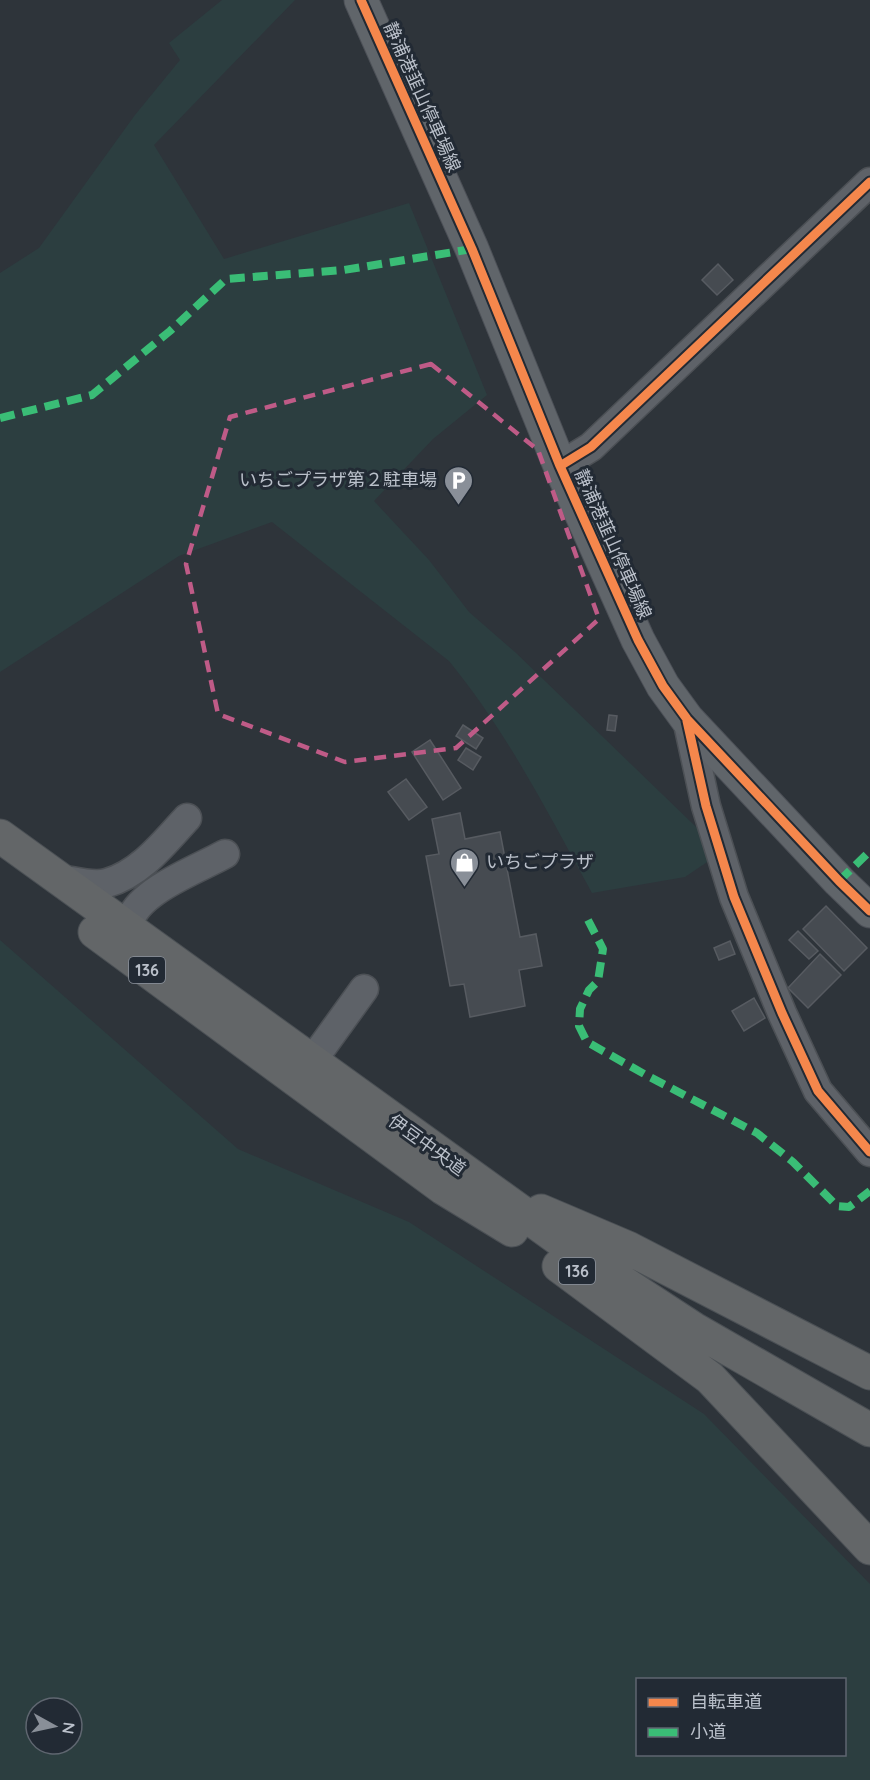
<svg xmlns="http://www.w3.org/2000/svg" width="870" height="1780" font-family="Quicksand,'Noto Sans JP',sans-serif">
	<rect width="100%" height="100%" fill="#2e343a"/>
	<path fill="#2c3e40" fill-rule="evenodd" d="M 222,0 L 295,0 L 154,145 L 224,259 L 409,203 L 487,395 L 433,439 L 374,501 L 429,560 L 469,612 L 515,652 L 722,852 L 685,877 L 592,893 C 548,813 507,732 449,661 L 272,522 L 179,556 L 0,672 L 0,273 L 39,248 L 135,115 L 180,60 L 169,43 Z
		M 0,940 L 238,1149 L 409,1222 L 704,1414 L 870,1584 L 870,1780 L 0,1780 ZM 638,1680 L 844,1680 L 844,1754 L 638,1754 ZM 36,1708 L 72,1708 L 72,1744 L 36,1744 Z"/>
	<path fill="#464b51" stroke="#575b61" stroke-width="1.5" d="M 718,264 L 733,280 L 717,295 L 702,280 Z
		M 609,715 L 617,716 L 615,731 L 607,730 Z
		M 463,725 L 483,738 L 476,749 L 456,736 Z
		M 430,740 L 461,788 L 443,800 L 412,752 Z
		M 466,748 L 481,757 L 473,770 L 458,760 Z
		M 406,779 L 427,807 L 409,820 L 388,792 Z
		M 460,813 L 465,839 L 500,832 L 520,937 L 536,934 L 542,966 L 519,970 L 525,1006 L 470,1017 L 464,984 L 450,986 L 426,856 L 439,854 L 432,819 Z
		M 826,906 L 867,948 L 844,971 L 803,929 Z
		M 798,931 L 818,951 L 809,959 L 789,940 Z
		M 730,941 L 735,954 L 719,960 L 714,948 Z
		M 820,954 L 841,975 L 808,1008 L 788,988 Z
		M 754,998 L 765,1018 L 744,1031 L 732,1011 Z"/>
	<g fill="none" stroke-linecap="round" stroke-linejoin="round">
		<defs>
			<path id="minor" d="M 560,466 L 591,447 L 870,182
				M 687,719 L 706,806 L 734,897 L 782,1013 L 818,1091 L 870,1152
				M 60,879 C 74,881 93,887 107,883 C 140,874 164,843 187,818
				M 135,947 L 129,942 C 129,934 128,926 131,918 C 143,889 198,869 225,854
				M 298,1076 L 312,1061 L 364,989"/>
			<path id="major" d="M 361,0 L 472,249 L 560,466 L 638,640 L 663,686 L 687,719 L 839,881 L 870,911"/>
			<path id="highway" d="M 0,836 L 581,1255 L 694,1329 L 870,1430
				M 95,932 L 443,1188 L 512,1230
				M 541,1211 L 628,1248 L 870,1373
				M 559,1266 L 710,1378 L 870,1548"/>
		</defs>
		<use href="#minor" stroke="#4c5055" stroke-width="31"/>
		<use href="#major" stroke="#4c5057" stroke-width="35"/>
		<use href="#highway" stroke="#4b5055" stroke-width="35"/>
		<use href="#minor" stroke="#5e6268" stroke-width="28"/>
		<use href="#major" stroke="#60656a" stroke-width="33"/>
		<use href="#highway" stroke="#636668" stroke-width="33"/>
		<path stroke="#3abd76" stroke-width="8" stroke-dasharray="15 8" stroke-linecap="butt" d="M 0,418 L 92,395 L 170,331 L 226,279 L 344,270 L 472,249
			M 839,881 L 870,851
			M 588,920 L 603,949 L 598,981 L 589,990 L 580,1009 L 579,1026 L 587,1042 L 646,1075 L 757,1133 L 793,1162 L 837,1206 L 849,1207 L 870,1191"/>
		<defs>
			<path id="cycleway" d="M 361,0 L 472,249 L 560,466 L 638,640 L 663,686 L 687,719 L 839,881 L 870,911
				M 560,466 L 591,447 L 870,182
				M 687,721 L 706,806 L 734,897 L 782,1013 L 818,1091 L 870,1152"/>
		</defs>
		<use href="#cycleway" stroke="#222a34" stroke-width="13"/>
		<use href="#cycleway" stroke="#f5874c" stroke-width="9"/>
	</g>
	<path fill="none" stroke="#bf5b87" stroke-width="4.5" stroke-dasharray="12 8" stroke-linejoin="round" d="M 431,364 L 538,450 L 599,619 L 456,748 L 345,762 L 218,714 L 186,564 L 230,417 Z"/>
	<defs>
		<symbol id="parking-pin" viewBox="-11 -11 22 30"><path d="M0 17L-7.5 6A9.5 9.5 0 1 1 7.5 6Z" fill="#898f98" stroke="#222a34"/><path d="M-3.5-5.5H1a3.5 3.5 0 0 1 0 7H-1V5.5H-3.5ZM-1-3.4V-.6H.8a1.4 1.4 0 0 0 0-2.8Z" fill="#fff"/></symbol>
		<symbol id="shop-pin" viewBox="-11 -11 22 30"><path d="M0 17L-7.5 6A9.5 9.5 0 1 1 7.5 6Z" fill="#898f98" stroke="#222a34"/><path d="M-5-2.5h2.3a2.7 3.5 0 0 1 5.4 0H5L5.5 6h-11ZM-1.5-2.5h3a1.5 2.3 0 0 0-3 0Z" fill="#fff"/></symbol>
	</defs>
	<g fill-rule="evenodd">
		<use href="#parking-pin" x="442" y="464" width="33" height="45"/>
		<use href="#shop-pin" x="448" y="846" width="33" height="45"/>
	</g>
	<g text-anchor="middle" stroke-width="6" stroke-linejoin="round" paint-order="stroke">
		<g fill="#222a34" stroke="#8c939d" stroke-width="1.5">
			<rect x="129" y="957" width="36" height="26" rx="4.5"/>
			<rect x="559" y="1258" width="36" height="26" rx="4.5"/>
		</g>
		<g font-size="16" font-weight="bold" fill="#bac0ca">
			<text x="147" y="976">136</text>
			<text x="577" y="1277">136</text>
		</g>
		<g font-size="18" fill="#bac0ca" stroke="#222a34">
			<text transform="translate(422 97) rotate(66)" y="6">静浦港韮山停車場線</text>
			<text transform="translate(613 544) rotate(66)" y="6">静浦港韮山停車場線</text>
			<text transform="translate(427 1145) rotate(36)" y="6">伊豆中央道</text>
		</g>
		<g font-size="18" fill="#bac0ca" stroke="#222a34" text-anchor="end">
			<text x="437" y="486">いちごプラザ第２駐車場</text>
			<text x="486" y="868" text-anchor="start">いちごプラザ</text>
		</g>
	</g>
	<rect x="636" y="1678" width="210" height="78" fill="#222a34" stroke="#5f6670" stroke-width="1.5"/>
	<rect x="648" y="1698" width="30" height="9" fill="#f5874c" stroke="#5f6670" stroke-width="1.5"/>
	<text x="690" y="1708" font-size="18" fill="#bac0ca">自転車道</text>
	<rect x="648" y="1728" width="30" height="9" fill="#3abd76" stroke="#5f6670" stroke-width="1.5"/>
	<text x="690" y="1738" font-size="18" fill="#bac0ca">小道</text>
	<g transform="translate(54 1726) rotate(98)"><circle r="28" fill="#222a34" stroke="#5f6670" stroke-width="1.5"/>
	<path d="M0-4.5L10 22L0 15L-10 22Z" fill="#898f98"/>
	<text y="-9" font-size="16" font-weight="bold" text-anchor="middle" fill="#bac0ca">N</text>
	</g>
</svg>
